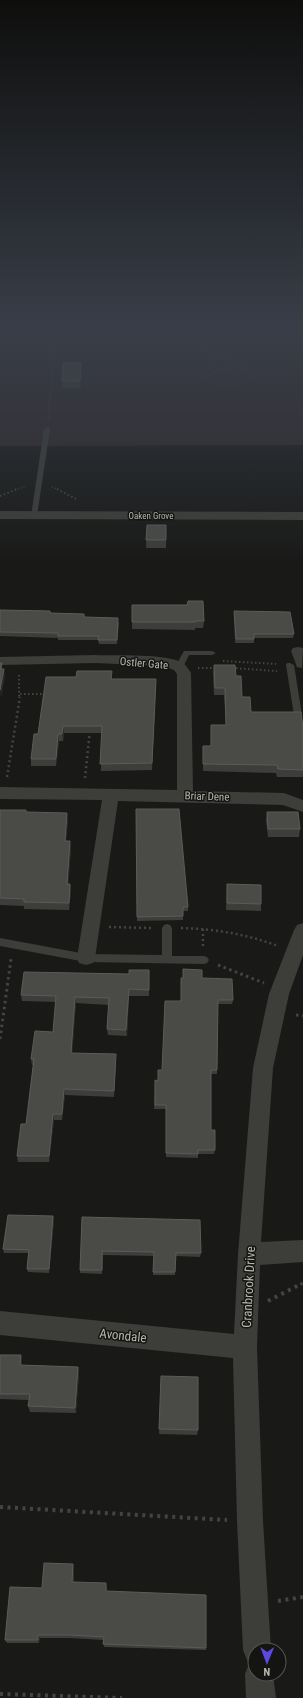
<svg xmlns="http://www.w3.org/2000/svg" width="303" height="1698" font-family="'Roboto Condensed',sans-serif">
	<rect width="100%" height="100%" fill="#191a18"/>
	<path fill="#30282c" d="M 0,324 L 246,324 L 248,326 L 303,329 L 303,445 L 0,446 Z"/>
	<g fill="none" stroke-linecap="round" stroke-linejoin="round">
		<path stroke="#44453f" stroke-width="1.5" stroke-dasharray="1 2" stroke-linecap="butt" d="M 56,334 L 70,337 L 141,337 L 240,327 L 303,330
			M 178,334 L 195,341 L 217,343 L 196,348 L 226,356 L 208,362 L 219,371
			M 86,337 C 112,324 141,328 168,333
			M 242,365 L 248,370 L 250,376 C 236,387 223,387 207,379 L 208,375 L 212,373 Z
			M 48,420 L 56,334 L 51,324
			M 52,487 L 59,490
			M 15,490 L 26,486"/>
		<path stroke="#44453f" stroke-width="2" stroke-dasharray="1.5 2.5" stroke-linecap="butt" d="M 57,489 L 78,500
			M 0,496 L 17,489
			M 223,661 L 276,664
			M 198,668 L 215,668
			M 232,668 L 277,671
			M 19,675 L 19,698
			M 20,694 L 45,694"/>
		<path stroke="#44453f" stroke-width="2.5" stroke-dasharray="2 3" stroke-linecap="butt" d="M 7,777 L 20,697
			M 85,778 L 90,730
			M 109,927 L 152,928
			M 181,928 C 215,929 246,934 278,946
			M 203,929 L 203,946"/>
		<path stroke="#44453f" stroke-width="3" stroke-dasharray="2.5 3.5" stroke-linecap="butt" d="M 218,965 L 264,983
			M 296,1015 L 303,1016
			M 0,1039 L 11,959
			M 295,1287 L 303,1283"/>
		<path stroke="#44453f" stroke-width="4" stroke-dasharray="3 4.5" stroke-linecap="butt" d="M 268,1301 L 297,1286
			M 0,1507 L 227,1520
			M 278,1601 L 303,1597
			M 0,1694 L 122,1698"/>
		<path fill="#3d3e39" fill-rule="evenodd" d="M 47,427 L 50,429 L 37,516 L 34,518 L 31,516 L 44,429 Z
			M 184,651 L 212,651 L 216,653 L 212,655 L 189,655 L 182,669 L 176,669 L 175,667 Z
			M 287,663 L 290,663 L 294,665 L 302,715 L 298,718 L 294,715 L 286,665 Z
			M 167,924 L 170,925 L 172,928 L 172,956 L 204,956 L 207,957 L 209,960 L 207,963 L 204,964 L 86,962 L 0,946 L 0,938 L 86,954 L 162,955 L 162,928 L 164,925 Z"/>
		<path fill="#3d3e39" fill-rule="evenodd" d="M 0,511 L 303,512 L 303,520 L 0,519 Z
			M 298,647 L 303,648 L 302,668 L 297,667 L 291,651 L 293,648 Z
			M 95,655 C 117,656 165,653 183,663 C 186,665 189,670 191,673 L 193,791 L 284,793 L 303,800 L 303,812 L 283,805 L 118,801 L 95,958 L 93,963 L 86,965 L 79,963 L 77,958 L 102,800 L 0,799 L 0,787 L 177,790 L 177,674 L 174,670 L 164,666 L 95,663 L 0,665 L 0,657 Z
			M 303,923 L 303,955 L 289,994 L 273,1068 L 261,1242 L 303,1240 L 303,1262 L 260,1265 L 257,1347 L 263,1521 L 271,1650 L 255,1650 L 255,1674 L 273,1674 L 276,1698 L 246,1698 L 245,1674 L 249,1664 L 252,1662 L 247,1660 L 243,1650 L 237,1521 L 233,1358 L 0,1335 L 0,1311 L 234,1334 L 238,1254 L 253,1068 L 269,994 L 294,930 L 297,925 Z"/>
	</g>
	<path fill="#3d3e3b" d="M 81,363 L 82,370 L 81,388 L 62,388 L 62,381 Z
		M 147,525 L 166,525 L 166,548 L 146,548 Z
		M 0,610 L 50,611 L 50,613 L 84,614 L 85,617 L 119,622 L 117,644 L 99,644 L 98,640 L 58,640 L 58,638 L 0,636 Z
		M 234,611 L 294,634 L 293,638 L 254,638 L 254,643 L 235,643 Z
		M 204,621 L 203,628 L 195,628 L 195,630 L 132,629 L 132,622 Z
		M 214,665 L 236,676 L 242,697 L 251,712 L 303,728 L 303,777 L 277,777 L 276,773 L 203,771 L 203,746 L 211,746 L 211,725 L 226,725 L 224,695 L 214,695 L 213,673 Z
		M 156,686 L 152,770 L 101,771 L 102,733 L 64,733 L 63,741 L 59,741 L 56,766 L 31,766 L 31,759 L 38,734 Z
		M 136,809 L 188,907 L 188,911 L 183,911 L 183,920 L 137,921 Z
		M 0,810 L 26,810 L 26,812 L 68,820 L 66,841 L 70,841 L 71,848 L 68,884 L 70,884 L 71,891 L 69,910 L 24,909 L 24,906 L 0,905 Z
		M 267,812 L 300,829 L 299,837 L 268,837 L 266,820 Z
		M 227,884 L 261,904 L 261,911 L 226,910 Z
		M 149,970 L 149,996 L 129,996 L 127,1036 L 108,1035 L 107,1029 L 109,1005 L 76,1003 L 72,1053 L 116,1061 L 114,1097 L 65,1095 L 62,1120 L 54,1120 L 49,1162 L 18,1162 L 17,1156 L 26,1124 L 33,1065 L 32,1065 L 31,1059 L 53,1032 L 56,1002 L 22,1001 L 21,995 Z
		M 202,978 L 233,1000 L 232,1004 L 218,1004 L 217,1074 L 211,1074 L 211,1130 L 215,1150 L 214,1154 L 198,1154 L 198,1158 L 166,1157 L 166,1109 L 154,1109 L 155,1080 L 158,1081 L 162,1070 L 180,1001 Z
		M 53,1216 L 54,1220 L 49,1273 L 28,1272 L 27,1269 L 28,1253 L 4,1253 L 3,1249 Z
		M 82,1217 L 201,1253 L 200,1257 L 176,1256 L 175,1275 L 153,1275 L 154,1256 L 103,1255 L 102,1274 L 80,1273 L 80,1270 Z
		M 0,1355 L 21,1355 L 22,1361 L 22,1365 L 78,1367 L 79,1373 L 76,1413 L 30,1412 L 28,1406 L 29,1400 L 0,1399 Z
		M 161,1376 L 198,1430 L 197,1435 L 159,1434 Z
		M 73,1564 L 74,1568 L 74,1582 L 107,1587 L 106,1591 L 206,1648 L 206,1650 L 104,1647 L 103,1640 L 70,1638 L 40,1638 L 39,1643 L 7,1643 L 5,1640 L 42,1588 Z"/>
	<path fill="#292a28" d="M 81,363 L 82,370 L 81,388 L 80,381 Z
		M 4,669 L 5,676 L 1,698 L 0,690 Z
		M 63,726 L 64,733 L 63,741 L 62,734 Z
		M 58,734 L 59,741 L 56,766 L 56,759 Z
		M 67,813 L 68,820 L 65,848 L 65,841 Z
		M 70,841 L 71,848 L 68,891 L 67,884 Z
		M 70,884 L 71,891 L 69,910 L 69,903 Z
		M 129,989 L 129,996 L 127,1036 L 126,1030 Z
		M 75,997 L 76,1003 L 72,1059 L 71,1053 Z
		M 116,1054 L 116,1061 L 114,1097 L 114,1091 Z
		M 64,1089 L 65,1095 L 62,1120 L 62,1114 Z
		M 53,1114 L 54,1120 L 49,1162 L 49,1156 Z
		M 53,1216 L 54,1220 L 49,1273 L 49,1269 Z
		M 21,1355 L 22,1361 L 21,1371 L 20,1365 Z
		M 78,1367 L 79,1373 L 76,1413 L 75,1408 Z
		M 73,1564 L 74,1568 L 73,1586 L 72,1582 Z
		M 38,1635 L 40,1638 L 39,1643 L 38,1640 Z"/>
	<path fill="#4a4b47" stroke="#5b5c57" d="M 63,363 L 81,363 L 80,381 L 62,381 Z
		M 147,525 L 166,525 L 166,540 L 146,540 Z
		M 188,601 L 203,601 L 204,621 L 195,621 L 195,622 L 132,622 L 132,605 L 187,605 Z
		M 0,610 L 50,611 L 50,613 L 84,614 L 84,617 L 118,618 L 117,640 L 98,640 L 99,636 L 58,636 L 58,633 L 0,632 Z
		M 234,611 L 290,612 L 294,634 L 254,634 L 254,639 L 236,639 Z
		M 0,663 L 2,663 L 1,669 L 4,669 L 0,690 Z
		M 214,665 L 235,665 L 236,676 L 241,676 L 242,697 L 250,697 L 251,712 L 301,712 L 303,728 L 303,770 L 278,769 L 277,765 L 203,764 L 203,746 L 211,746 L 211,725 L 226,725 L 225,688 L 215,688 Z
		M 77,671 L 112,671 L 111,679 L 156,679 L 152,763 L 100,764 L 102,726 L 63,726 L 62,734 L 58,734 L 56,759 L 31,759 L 34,734 L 38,734 L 46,677 L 76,677 Z
		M 136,809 L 179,809 L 188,907 L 183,907 L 183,916 L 137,917 Z
		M 0,810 L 26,810 L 26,812 L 67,813 L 65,841 L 70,841 L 67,884 L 70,884 L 69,903 L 24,902 L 24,899 L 0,898 Z
		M 267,812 L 298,812 L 300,829 L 268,829 Z
		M 227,884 L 261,885 L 261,904 L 227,903 Z
		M 183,969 L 202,970 L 202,978 L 232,979 L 233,1000 L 218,1000 L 217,1070 L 211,1070 L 211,1130 L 215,1130 L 215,1150 L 198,1150 L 198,1154 L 166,1153 L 166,1105 L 155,1105 L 155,1080 L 158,1081 L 158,1070 L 162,1070 L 165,1001 L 181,1001 L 181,978 L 183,978 Z
		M 129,970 L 149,970 L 149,990 L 129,989 L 126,1030 L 107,1029 L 109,998 L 75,997 L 71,1053 L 116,1054 L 114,1091 L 64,1089 L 62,1114 L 53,1114 L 49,1156 L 17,1156 L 21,1124 L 26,1124 L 34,1059 L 31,1059 L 35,1031 L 53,1032 L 56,996 L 21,995 L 24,972 L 129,974 Z
		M 8,1215 L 53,1216 L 49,1269 L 27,1269 L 29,1250 L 3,1249 Z
		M 82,1217 L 200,1220 L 201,1253 L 176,1253 L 175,1272 L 153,1272 L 154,1252 L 102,1251 L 102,1270 L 80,1270 Z
		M 0,1355 L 21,1355 L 20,1365 L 78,1367 L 75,1408 L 28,1406 L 30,1394 L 0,1394 Z
		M 161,1376 L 198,1377 L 198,1430 L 159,1429 Z
		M 44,1563 L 73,1564 L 72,1582 L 106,1583 L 106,1591 L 206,1595 L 206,1648 L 103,1644 L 104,1637 L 69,1635 L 38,1635 L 38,1640 L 5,1640 L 10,1587 L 42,1588 Z"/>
	<linearGradient id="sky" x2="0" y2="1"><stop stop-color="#0e0e0d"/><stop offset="0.58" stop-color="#383e48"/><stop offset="1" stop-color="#383e48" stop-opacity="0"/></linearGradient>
	<rect width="303" height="562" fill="url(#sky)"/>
	<g text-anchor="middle" stroke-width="3" stroke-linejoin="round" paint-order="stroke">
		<g font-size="9" fill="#b6b8ab" stroke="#141513">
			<text x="151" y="519">Oaken Grove</text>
		</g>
		<g font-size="11" fill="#b6b8ab" stroke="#141513">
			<text transform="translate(144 663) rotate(5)" y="4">Ostler Gate</text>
			<text transform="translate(207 796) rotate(2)" y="4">Briar Dene</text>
		</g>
		<g font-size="13" fill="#b6b8ab" stroke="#141513">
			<text transform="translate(248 1287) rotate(-87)" y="5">Cranbrook Drive</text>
			<text transform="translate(123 1335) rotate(6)" y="5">Avondale</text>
		</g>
	</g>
	<g transform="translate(267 1662) rotate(181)"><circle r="19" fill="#141513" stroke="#555650"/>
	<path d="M0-3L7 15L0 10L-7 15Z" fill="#5c4ae0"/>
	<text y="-6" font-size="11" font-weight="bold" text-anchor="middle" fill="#b6b8ab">N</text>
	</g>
</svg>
